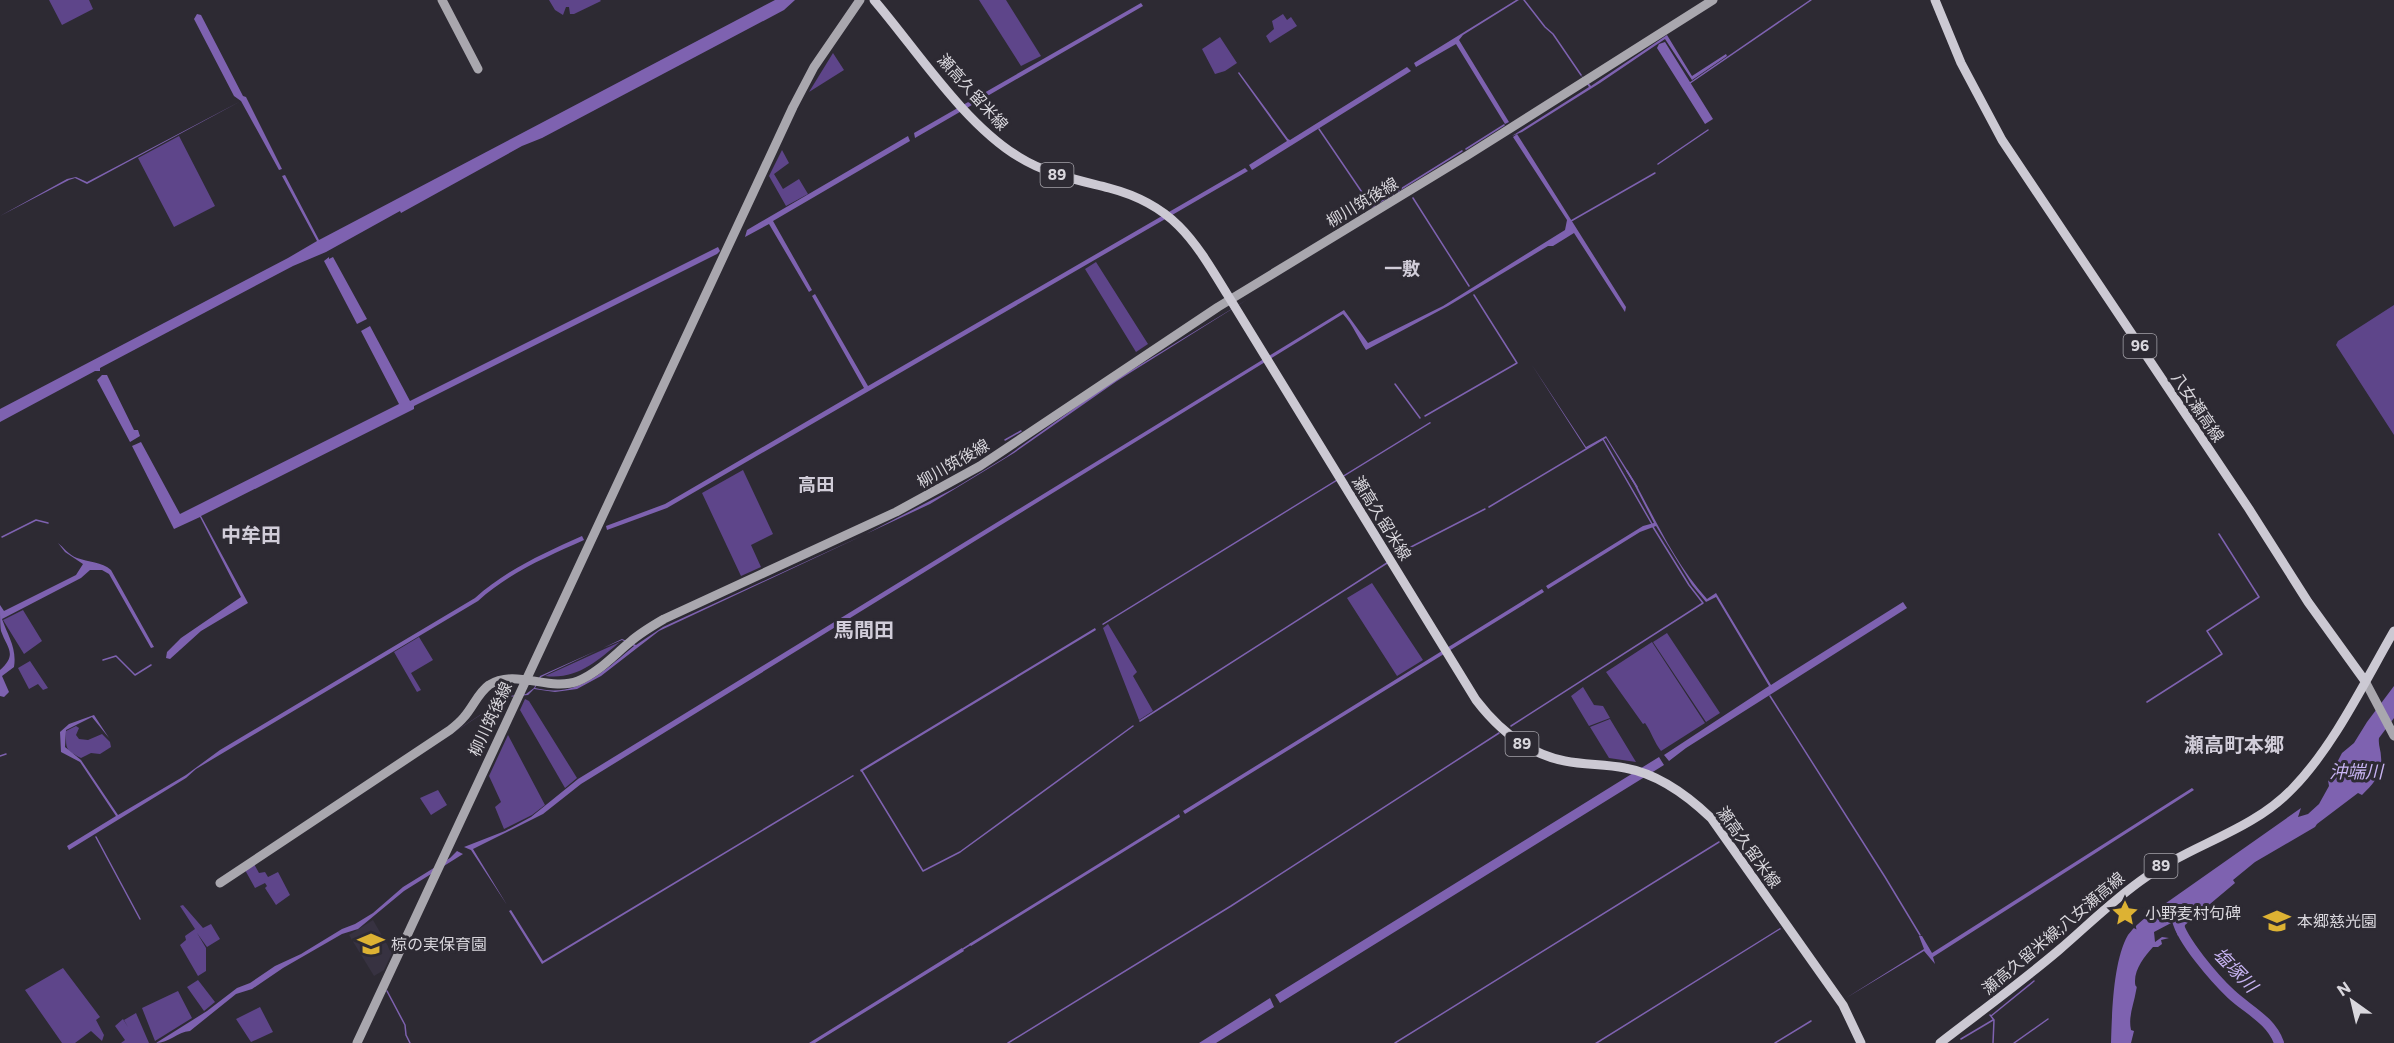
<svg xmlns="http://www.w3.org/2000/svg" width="2394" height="1043" font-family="Commissioner,'Noto Sans JP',sans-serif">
	<rect width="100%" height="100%" fill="#2d2a33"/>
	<path fill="#373241" d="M 373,920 L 392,953 L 384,970 L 374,976 L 349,935 Z"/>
	<path fill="#5e458a" d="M 49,0 L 89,0 L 93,9 L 62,25 Z
		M 549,0 L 600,0 L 601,1 L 574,14 L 570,14 L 569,7 L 566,7 L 563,15 L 555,10 Z
		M 979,0 L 1006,0 L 1041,56 L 1021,66 Z
		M 1283,14 L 1287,20 L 1291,17 L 1297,26 L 1270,43 L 1266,36 L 1274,29 L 1272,21 Z
		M 1220,37 L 1237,63 L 1225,71 L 1215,74 L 1202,49 Z
		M 833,53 L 844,70 L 809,92 Z
		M 179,136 L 215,206 L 174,227 L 138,158 Z
		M 782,150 L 789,163 L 774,174 L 783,189 L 799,179 L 808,194 L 786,206 L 769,176 Z
		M 1096,262 L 1148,344 L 1136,352 L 1085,269 Z
		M 2394,305 L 2394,435 L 2336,345 L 2338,341 Z
		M 743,470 L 773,534 L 751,545 L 761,567 L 741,576 L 702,493 Z
		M 1372,583 L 1423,660 L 1397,676 L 1347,598 Z
		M 23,610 L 42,641 L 24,654 L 3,620 Z
		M 1108,624 L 1137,672 L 1133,676 L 1153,711 L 1139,720 L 1103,628 Z
		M 1667,633 L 1720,713 L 1706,722 L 1653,642 Z
		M 419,637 L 433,660 L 411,673 L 421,690 L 417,692 L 394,652 Z
		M 620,642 C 597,661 577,680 545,676 Z
		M 1652,642 L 1705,723 L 1661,751 C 1654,742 1652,733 1645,723 L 1643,724 L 1606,672 Z
		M 30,661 L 48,688 L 43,690 L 38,684 L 29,689 L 18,668 Z
		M 1583,687 L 1594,705 L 1603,706 L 1610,718 L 1589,726 L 1571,696 Z
		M 525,699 L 529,701 L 577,778 L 565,788 L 520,710 Z
		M 1610,719 L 1636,762 L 1609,758 L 1590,727 Z
		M 76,726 L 79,728 L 76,735 L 79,739 L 88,740 L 102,734 L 110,742 L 111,747 L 100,754 L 91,753 L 81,758 C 65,749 66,750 66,731 Z
		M 508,735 L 545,805 L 532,815 L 504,829 L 495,807 L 501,802 L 489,776 Z
		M 438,790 L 447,805 L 431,815 L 420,798 Z
		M 254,864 L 259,873 L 265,872 L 268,877 L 278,872 L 290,895 L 276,905 L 265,888 L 267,886 L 265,883 L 255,888 L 245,870 Z
		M 183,905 L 203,928 L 211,924 L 220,939 L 207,947 L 197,933 L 206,948 L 206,971 L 198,976 L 180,945 L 186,940 L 185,936 L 195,929 L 180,906 Z
		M 63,968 L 100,1017 L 96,1020 L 104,1035 L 102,1041 L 91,1031 L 75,1043 L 62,1043 L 25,990 Z
		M 198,980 L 215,1002 L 204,1011 L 187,987 Z
		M 178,991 L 192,1018 L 155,1041 L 142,1008 Z
		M 260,1007 L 273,1032 L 251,1042 L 236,1019 Z
		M 136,1013 L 149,1043 L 121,1043 L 125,1040 L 115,1026 L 123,1019 L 128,1027 L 124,1020 Z"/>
	<path fill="#7e62b0" d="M 775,0 L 795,0 L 784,10 L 542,138 L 522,146 L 401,213 L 400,211 L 326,252 L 293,266 L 100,368 L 100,371 L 95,371 L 0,422 L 0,409 L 288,258 L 317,241 L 282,176 L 285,175 L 319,240 Z
		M 1516,0 L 1519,0 L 1463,35 L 1459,40 L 1509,122 L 1505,124 L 1456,44 L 1416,67 L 1414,63 Z
		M 1141,3 L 1143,6 L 915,138 L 914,133 Z
		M 197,14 L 201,15 L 243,96 L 246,97 L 282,169 L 279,170 L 241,101 L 87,184 L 75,178 L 69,180 L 0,216 L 67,179 L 76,177 L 87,182 L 241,101 L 234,96 L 194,19 Z
		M 1667,35 L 1692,76 L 1726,54 L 1727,56 L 1692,80 L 1665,39 L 1600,83 L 1522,132 L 1512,136 L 1589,87 L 1580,74 L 1591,86 Z
		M 1665,42 L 1713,119 L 1705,124 L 1657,48 L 1659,44 Z
		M 1407,67 L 1411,71 L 1252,170 L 1249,165 L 1287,141 L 1238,73 L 1239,72 L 1288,139 L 1290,140 Z
		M 1517,134 L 1626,307 L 1625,312 L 1574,233 L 1553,246 L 1548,246 L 1448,306 L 1366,350 C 1358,338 1353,325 1343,314 L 581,784 L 543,814 L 473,849 L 507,905 L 471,850 L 464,847 L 505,831 L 531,817 L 578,779 L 1344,310 L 1368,343 L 1443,306 L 1565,230 L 1567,220 L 1513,137 Z
		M 908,136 L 910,141 L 773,221 L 812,290 L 809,292 L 769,224 L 745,237 L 747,230 Z
		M 1245,168 L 1248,171 L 667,508 L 607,530 L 606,526 L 665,504 L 864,388 L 812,296 L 815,294 L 868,386 Z
		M 718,247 L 720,251 L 717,254 L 414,406 L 414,409 L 201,516 L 248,603 L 201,631 L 170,659 L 166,658 L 167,652 L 181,638 L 241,597 L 200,517 L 174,529 L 132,446 L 141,442 L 180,514 L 399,404 L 361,331 L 370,326 L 410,401 Z
		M 329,257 L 329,259 L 333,257 L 367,319 L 357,324 L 324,261 Z
		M 1248,299 L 1117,381 L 1014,453 L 930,504 L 659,631 L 601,676 L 577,689 L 555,692 L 534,689 L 528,695 L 508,697 L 436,744 L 509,696 L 526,694 L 534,688 L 540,676 L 598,650 L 541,677 L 535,688 C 577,699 604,671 634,646 L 622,640 L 603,648 L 622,639 L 636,645 L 663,627 L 866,534 L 955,488 L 1006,457 L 1107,385 Z
		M 1532,365 L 1586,447 L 1606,436 C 1616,453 1628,470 1638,488 C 1658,525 1677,566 1707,599 L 1716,593 L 1771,685 L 1903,602 L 1907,608 L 1686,748 L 1669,761 L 1664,755 L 1769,686 L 1716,597 L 1706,602 L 1692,585 L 1656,526 L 1640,532 L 1548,589 L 1546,586 L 1643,526 L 1654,523 L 1634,484 L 1606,438 L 1586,449 Z
		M 102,375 L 107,375 L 134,430 L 138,430 L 140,436 L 130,442 L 97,380 Z
		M 1430,422 L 1431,423 L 1103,625 L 1102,624 Z
		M 582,536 L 584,540 C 546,557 509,573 478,601 L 196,769 L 186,778 L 69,850 L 67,846 L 116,816 L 80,762 L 61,752 L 60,732 L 69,724 L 94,715 L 109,738 L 92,717 L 66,730 L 65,747 L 81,760 L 118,815 L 186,775 L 220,750 L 475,598 C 506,570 544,553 582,536 Z
		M 58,543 C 63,547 69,555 77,558 C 88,562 102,562 111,570 L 154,647 L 151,648 L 109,574 L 102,570 L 90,570 L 81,578 L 2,619 C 8,636 17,648 14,667 L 2,676 L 9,692 L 4,697 L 0,696 L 0,670 C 18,654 7,648 1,631 C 0,624 0,613 0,605 L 4,611 L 76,575 L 83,564 L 65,552 Z
		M 1542,589 L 1544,592 L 1185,814 L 1183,811 Z
		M 1095,628 L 1096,630 L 861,772 L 860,770 Z
		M 2394,686 L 2394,718 L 2379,738 C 2378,745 2381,750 2381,757 C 2383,774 2373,784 2362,795 L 2358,793 L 2317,824 L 2315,827 L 2255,862 L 2233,880 L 2235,883 L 2185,925 L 2183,932 L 2178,936 L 2173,922 L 2154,932 L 2155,942 L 2162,937 L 2169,938 L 2161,940 L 2162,944 L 2158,947 L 2153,947 C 2145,956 2135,968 2135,981 C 2135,990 2138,983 2136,991 C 2134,1004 2128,1016 2131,1030 L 2134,1031 L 2131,1043 L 2111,1043 C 2112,1013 2113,961 2128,935 C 2134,927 2141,921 2149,915 L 2301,808 L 2298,817 L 2308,814 L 2319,804 L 2329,786 L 2328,780 L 2342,753 L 2354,743 L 2367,722 Z
		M 1659,757 L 1664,765 L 1280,1003 L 1275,995 Z
		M 853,775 L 854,776 L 542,964 L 509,911 L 511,910 L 543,961 Z
		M 2192,788 L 2194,790 L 1933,957 L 1935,964 L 1924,951 L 1846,998 L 1924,949 L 1919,936 L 1922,936 L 1932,953 Z
		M 1179,814 L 1180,817 L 971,946 L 969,944 Z
		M 457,851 L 463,854 L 404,891 L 358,929 L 342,934 L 283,968 L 252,989 L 236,994 L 190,1031 C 177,1032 169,1043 156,1043 L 207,1011 L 237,988 L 250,983 L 275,966 L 301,954 L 342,929 L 355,924 L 373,913 L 403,887 L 450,858 Z
		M 1780,928 L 1781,929 L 1598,1043 L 1595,1043 Z
		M 962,948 L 964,951 L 815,1043 L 809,1043 Z
		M 1270,998 L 1274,1007 L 1216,1043 L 1199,1043 Z"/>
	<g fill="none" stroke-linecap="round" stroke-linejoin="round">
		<path stroke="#7e62b0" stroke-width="1.5" d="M 1524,0 L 1545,27 L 1553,34 L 1581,75
			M 1690,83 L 1811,0
			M 1319,129 L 1372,207 L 1462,151
			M 1466,149 L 1504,125
			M 1658,164 L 1708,130
			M 1413,198 L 1469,286
			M 1571,221 L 1655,173
			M 1395,384 L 1420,418
			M 1425,416 L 1517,363 L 1474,295
			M 1005,440 L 1021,431
			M 1627,471 L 1637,487
			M 1489,507 L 1603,439 L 1652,524
			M 2,537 L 36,520 L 48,523
			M 1409,548 L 1485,509
			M 103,660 L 116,656 L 135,675 L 151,665
			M 1770,696 L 1885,877 L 1920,935
			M 2147,702 L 2222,654 L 2207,631 L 2259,597 L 2219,534
			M 1140,721 L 1387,563
			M 1511,726 L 1703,603 L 1689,585 L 1653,527
			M 0,756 L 6,754
			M 862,771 L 923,871 L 960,852 L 1133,726
			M 96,837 L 140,919
			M 963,949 L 971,944
			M 387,991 L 405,1025 L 406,1035 L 410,1043
			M 1990,1015 L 1994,1020 L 1993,1043
			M 1991,1016 L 2034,981
			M 1961,1039 L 1993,1020
			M 1008,1043 L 1231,906 L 1499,733
			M 1395,1043 L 1719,842
			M 1775,1043 L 1811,1021
			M 2014,1043 L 2048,1019"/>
		<path stroke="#7e62b0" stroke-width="10" d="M 2177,920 C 2182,941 2215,979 2231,994 C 2248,1010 2271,1020 2279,1043"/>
		<path stroke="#a9a7ae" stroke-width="9" d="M 442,0 L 478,69
			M 2365,681 L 2394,736
			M 220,883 L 450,730 C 455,726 460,722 464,717 C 473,707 478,693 489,685 C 516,668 549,692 578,681 C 598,673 614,655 630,642 C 640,633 652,626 664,619 L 896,512 L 980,466 L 1218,307 L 1468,155 L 1713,0
			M 357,1043 L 793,107 L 814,67 L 860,0"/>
		<path stroke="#ccc9d3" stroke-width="9" d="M 874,0 C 916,49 964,124 1019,157 C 1046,174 1078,180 1109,188 C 1174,205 1194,240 1227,294 L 1476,700 C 1499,730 1528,754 1565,761 C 1585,765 1605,764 1625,768 C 1659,774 1687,795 1711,818 L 1843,1005 L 1861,1043
			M 1935,0 L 1961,63 L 2002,140 L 2249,509 L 2308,602 L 2365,681
			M 1940,1043 C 1980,1012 2020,983 2059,950 C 2087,926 2115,898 2146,877 C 2193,844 2252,831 2293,788 C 2334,746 2365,681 2394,631"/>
	</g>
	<defs>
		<symbol id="sight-bare" viewBox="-9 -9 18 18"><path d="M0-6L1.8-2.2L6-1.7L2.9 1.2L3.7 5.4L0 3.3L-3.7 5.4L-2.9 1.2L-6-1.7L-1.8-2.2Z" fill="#ddb233" stroke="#2d2a33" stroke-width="2.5" paint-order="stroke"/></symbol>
		<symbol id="school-bare" viewBox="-9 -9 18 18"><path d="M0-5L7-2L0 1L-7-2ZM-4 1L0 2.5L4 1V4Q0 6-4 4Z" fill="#ddb233" stroke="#2d2a33" stroke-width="2.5" paint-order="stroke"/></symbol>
	</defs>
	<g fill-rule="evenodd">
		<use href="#sight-bare" x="2106" y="894" width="38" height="38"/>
		<use href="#school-bare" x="2258" y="902" width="38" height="38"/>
		<use href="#school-bare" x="352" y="925" width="38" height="38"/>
	</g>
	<g text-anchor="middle" stroke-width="6" stroke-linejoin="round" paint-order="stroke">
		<g fill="#2d2a33" stroke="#a5a3aa" stroke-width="1.5">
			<rect x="1040.5" y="163" width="33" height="24" rx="4.5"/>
			<rect x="2123.5" y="334" width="33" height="24" rx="4.5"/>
			<rect x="1505.5" y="732" width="33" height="24" rx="4.5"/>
			<rect x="2144.5" y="854" width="33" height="24" rx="4.5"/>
		</g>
		<g font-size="15" font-weight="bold" fill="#d9d7dd">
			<text x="1057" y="180">89</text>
			<text x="2140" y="351">96</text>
			<text x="1522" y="749">89</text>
			<text x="2161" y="871">89</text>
		</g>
		<g font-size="16" fill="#d9d7dd" stroke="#2d2a33">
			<text transform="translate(973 92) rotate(48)" y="6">瀬高久留米線</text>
			<text transform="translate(1362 202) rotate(-31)" y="6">柳川筑後線</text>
			<text transform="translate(2198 407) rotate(56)" y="6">八女瀬高線</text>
			<text transform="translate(953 463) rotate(-30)" y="6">柳川筑後線</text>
			<text transform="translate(1382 518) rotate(58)" y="6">瀬高久留米線</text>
			<text transform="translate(490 719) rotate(-65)" y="6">柳川筑後線</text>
			<text transform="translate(1749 847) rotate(54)" y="6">瀬高久留米線</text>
			<text transform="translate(2053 933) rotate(-40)" y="6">瀬高久留米線;八女瀬高線</text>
		</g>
		<g font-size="16" fill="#d9d7dd" stroke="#2d2a33" text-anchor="start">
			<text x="2145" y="919">小野麦村句碑</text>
			<text x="2297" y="927">本郷慈光園</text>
			<text x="391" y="950">椋の実保育園</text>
		</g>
		<g font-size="18" font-weight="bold" fill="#d1cdd9" stroke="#2d2a33">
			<text x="1402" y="275">一敷</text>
			<text x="816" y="491">高田</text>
		</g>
		<g font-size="18" font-style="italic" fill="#c8b4f3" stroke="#2d2a33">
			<text x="2356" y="778">沖端川</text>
			<text transform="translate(2235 970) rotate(46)" y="6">塩塚川</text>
		</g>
		<g font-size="20" font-weight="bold" fill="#d1cdd9" stroke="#2d2a33">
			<text x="251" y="542">中牟田</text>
			<text x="864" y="637">馬間田</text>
			<text x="2234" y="752">瀬高町本郷</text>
		</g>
	</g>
	<g transform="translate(2352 1001) rotate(326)" stroke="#2d2a33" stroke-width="4.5" paint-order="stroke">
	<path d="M0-4.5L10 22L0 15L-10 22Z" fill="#d9d7dd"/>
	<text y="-9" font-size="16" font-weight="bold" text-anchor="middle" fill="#d9d7dd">N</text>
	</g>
</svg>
